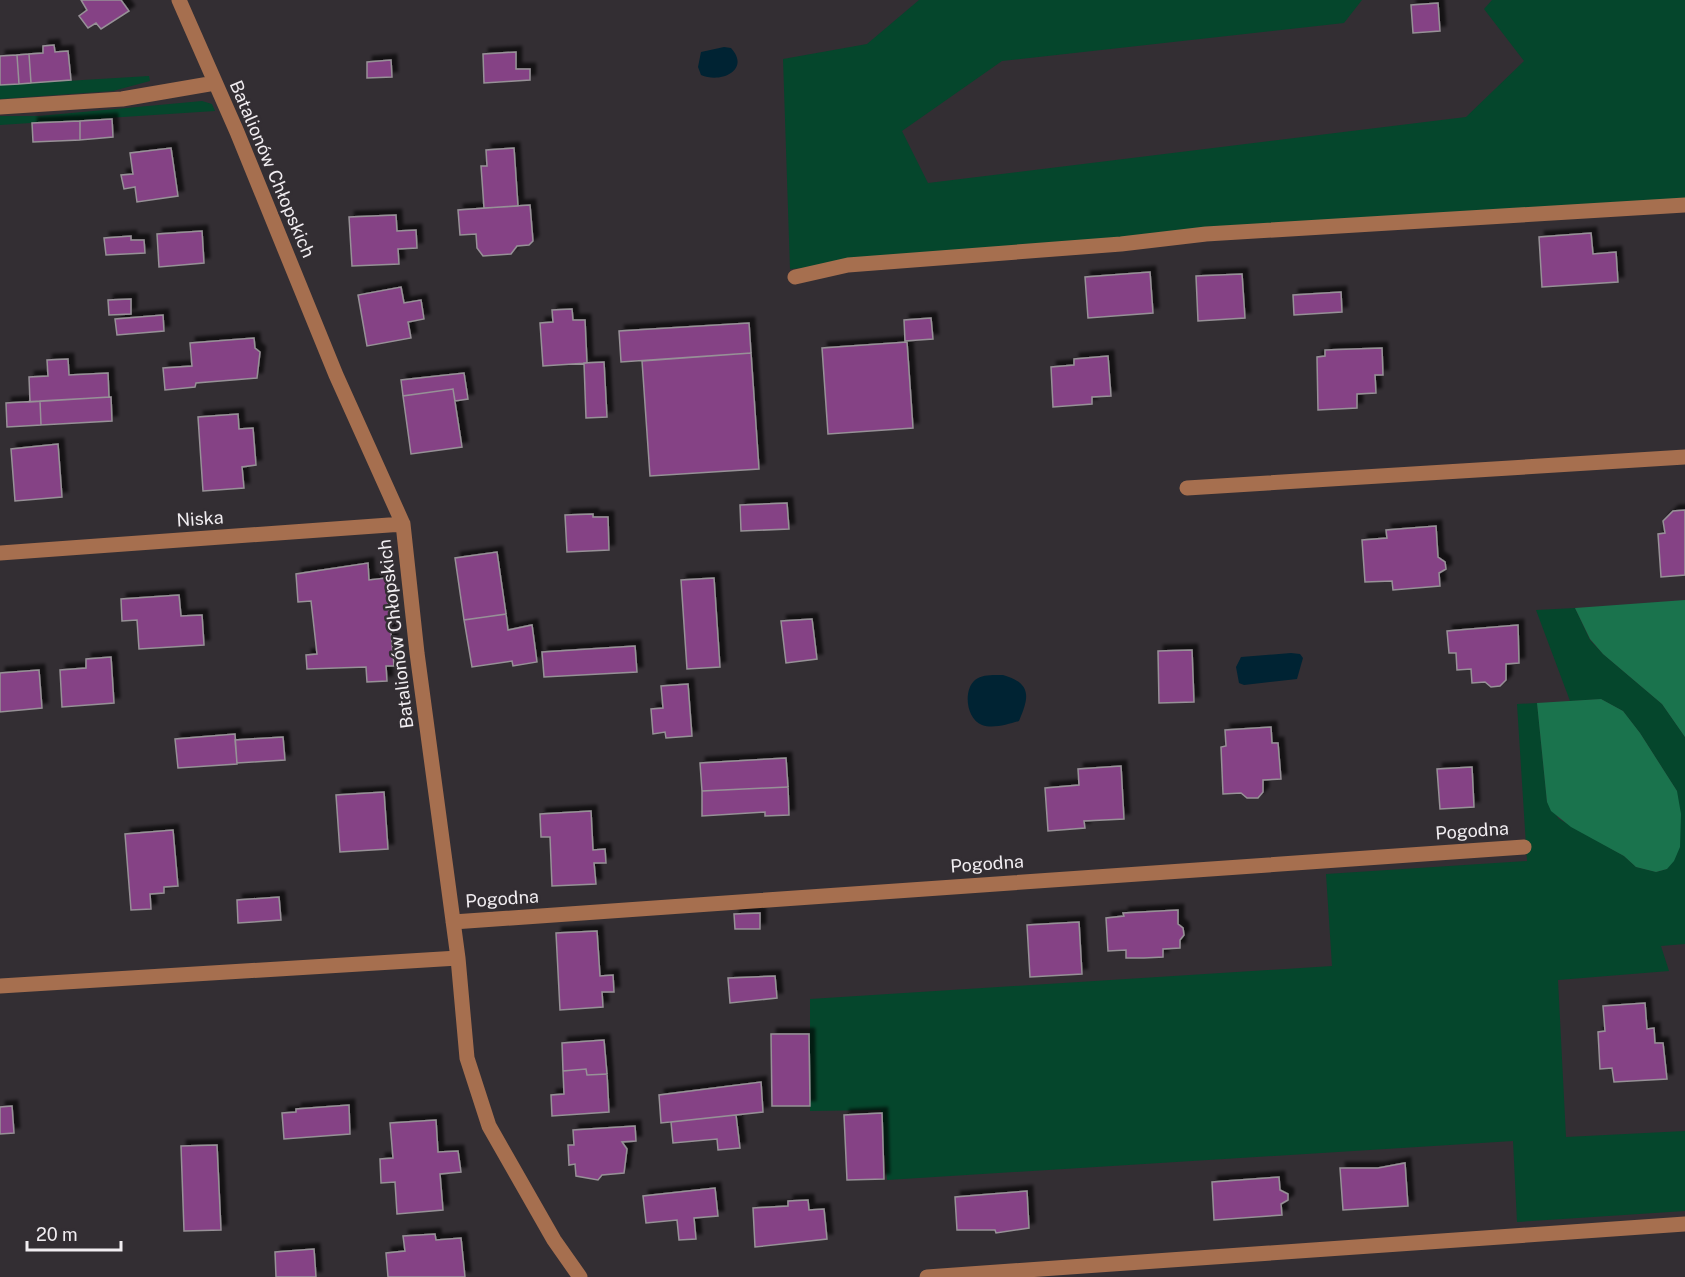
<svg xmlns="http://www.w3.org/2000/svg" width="1685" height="1277" font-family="'Public Sans',sans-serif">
	<defs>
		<filter id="shadow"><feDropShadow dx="5.5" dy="-5.5" stdDeviation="1.5" flood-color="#0009"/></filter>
	</defs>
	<rect width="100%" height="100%" fill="#332e33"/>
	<path fill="#05462c" d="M 919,0 L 1362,0 L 1344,23 L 1002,61 L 902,131 L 928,183 L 1466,117 L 1524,61 L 1484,9 L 1492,0 L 1685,0 L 1685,200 L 790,269 L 783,59 L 867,44 Z
		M 149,76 L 150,81 L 113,91 L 0,99 L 0,85 Z
		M 202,101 L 212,104 L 215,111 L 0,125 L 0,116 L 39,116 Z
		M 1575,608 L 1590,640 L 1603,654 L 1662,704 L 1685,737 L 1685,944 L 1661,946 L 1669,971 L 1558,980 L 1566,1137 L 1685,1131 L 1685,1211 L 1517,1222 L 1513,1141 L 887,1180 L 881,1110 L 810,1111 L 810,999 L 1332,966 L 1326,874 L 1527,861 L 1517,704 L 1537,703 L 1547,802 L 1559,819 L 1624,856 L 1636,867 L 1656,872 L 1667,869 L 1677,791 L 1640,733 L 1623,711 L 1601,699 L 1570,701 L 1536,610 Z"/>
	<path fill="#1a734d" d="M 1685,600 L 1685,737 L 1662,704 L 1603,654 L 1590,639 L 1575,608 Z
		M 1601,699 L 1623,711 L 1640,733 L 1677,791 L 1681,814 L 1680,847 L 1674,861 L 1667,869 L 1656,872 L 1636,867 L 1624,856 L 1571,827 L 1551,811 L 1547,802 L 1537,703 Z"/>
	<path fill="#002333" d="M 724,47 L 731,48 C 751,70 721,84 701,75 L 698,67 L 701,52 Z
		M 1291,653 L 1300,654 L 1303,658 L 1297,679 L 1244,685 L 1239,683 L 1236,667 L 1241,657 Z
		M 1003,675 C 1031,683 1030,696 1019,721 C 1009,724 993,729 982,725 C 966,719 963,690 975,680 C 983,674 993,675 1003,675 Z"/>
	<path fill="#854285" stroke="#979197" stroke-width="1.5" filter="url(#shadow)" d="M 81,0 L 121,0 L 129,11 L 101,29 L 96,23 L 88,28 L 79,16 L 87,10 Z
		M 1438,3 L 1440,31 L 1413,33 L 1411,5 Z
		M 54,45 L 55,52 L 68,51 L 71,80 L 31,83 L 29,54 L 43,53 L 43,46 Z
		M 516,52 L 516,69 L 530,69 L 530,80 L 484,83 L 483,54 Z
		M 29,54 L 31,83 L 19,84 L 17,55 Z
		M 17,55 L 19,84 L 0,85 L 0,56 Z
		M 391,60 L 392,77 L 367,78 L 367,62 Z
		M 112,119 L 113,137 L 80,140 L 80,121 Z
		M 80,121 L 80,140 L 33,142 L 32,123 Z
		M 171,148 L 178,196 L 137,202 L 135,187 L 124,189 L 121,175 L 133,174 L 130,153 Z
		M 514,148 L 518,206 L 484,208 L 481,166 L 487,166 L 486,150 Z
		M 530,205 L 533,241 L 529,245 L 517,246 L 511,254 L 483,256 L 477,248 L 476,234 L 460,235 L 458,210 Z
		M 396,215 L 397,231 L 416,230 L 417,248 L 398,249 L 399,264 L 352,266 L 349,217 Z
		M 202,231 L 204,263 L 159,267 L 157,234 Z
		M 1591,233 L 1593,254 L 1616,252 L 1618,282 L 1542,287 L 1539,237 Z
		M 131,236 L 131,240 L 144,240 L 145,253 L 106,255 L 104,238 Z
		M 1150,272 L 1153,313 L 1088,318 L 1085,277 Z
		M 1242,274 L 1245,318 L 1198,321 L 1196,276 Z
		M 401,287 L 404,303 L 421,300 L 424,319 L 408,322 L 411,338 L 367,346 L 358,295 Z
		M 1341,292 L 1342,312 L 1294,315 L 1293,295 Z
		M 131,299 L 131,314 L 109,315 L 108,300 Z
		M 572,309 L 573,320 L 585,320 L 587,363 L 543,366 L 540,323 L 553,322 L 552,310 Z
		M 163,315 L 164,331 L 117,335 L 115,319 Z
		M 931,318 L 933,339 L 905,341 L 904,320 Z
		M 749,323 L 751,353 L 621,362 L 619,331 Z
		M 254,338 L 255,348 L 260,352 L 257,378 L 196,383 L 195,387 L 165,390 L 163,368 L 192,366 L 190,343 Z
		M 907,342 L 913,428 L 828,434 L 822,348 Z
		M 1382,348 L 1383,375 L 1375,375 L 1376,393 L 1357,394 L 1357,408 L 1318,410 L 1317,357 L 1325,356 L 1325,350 Z
		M 751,353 L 759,469 L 650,476 L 642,361 Z
		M 1108,356 L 1111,396 L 1092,397 L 1092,404 L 1053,407 L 1051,367 L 1074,365 L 1074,359 Z
		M 68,359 L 69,375 L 108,373 L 109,397 L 30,402 L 29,377 L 48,376 L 47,360 Z
		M 604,362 L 607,417 L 586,418 L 584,363 Z
		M 464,373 L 468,399 L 455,401 L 453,389 L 403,396 L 401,380 Z
		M 453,389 L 462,447 L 411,454 L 403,396 Z
		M 111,397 L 112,421 L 41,425 L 40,401 Z
		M 40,401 L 41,425 L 7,427 L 6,403 Z
		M 238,414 L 239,429 L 253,428 L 256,465 L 242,467 L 244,488 L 203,491 L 198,417 Z
		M 58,444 L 62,497 L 15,501 L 11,449 Z
		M 787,503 L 789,529 L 741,531 L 740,505 Z
		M 1685,510 L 1685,575 L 1661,577 L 1658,534 L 1665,533 L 1663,521 L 1673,511 Z
		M 593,514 L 593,517 L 608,517 L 609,550 L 567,552 L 565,515 Z
		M 1436,526 L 1438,557 L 1445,562 L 1446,569 L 1439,573 L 1440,586 L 1393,590 L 1392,581 L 1365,582 L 1362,540 L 1387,538 L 1386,530 Z
		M 497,552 L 506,614 L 464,620 L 455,558 Z
		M 368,563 L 369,580 L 386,578 L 394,666 L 386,666 L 387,681 L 367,682 L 366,667 L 307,669 L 306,655 L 317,654 L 311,601 L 298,602 L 296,574 Z
		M 714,578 L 720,667 L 687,669 L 681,580 Z
		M 179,595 L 181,616 L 202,615 L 204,645 L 139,649 L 137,620 L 122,621 L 121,599 Z
		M 506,614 L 508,630 L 532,625 L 537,662 L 513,666 L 512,661 L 472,667 L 464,620 Z
		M 812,619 L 817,659 L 786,663 L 781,621 Z
		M 1518,625 L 1519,663 L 1506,664 L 1506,680 L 1500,686 L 1491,687 L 1485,682 L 1472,683 L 1471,669 L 1457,670 L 1456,653 L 1449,653 L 1447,631 Z
		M 635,646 L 637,672 L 544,677 L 542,652 Z
		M 1192,650 L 1194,702 L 1159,703 L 1158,651 Z
		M 111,657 L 114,703 L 62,707 L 60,670 L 86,668 L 86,659 Z
		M 39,670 L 42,708 L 0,712 L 0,673 Z
		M 688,684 L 692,736 L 666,738 L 665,732 L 653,734 L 651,709 L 663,708 L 661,686 Z
		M 1271,727 L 1272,743 L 1278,743 L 1281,779 L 1263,780 L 1263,792 L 1258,798 L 1247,798 L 1241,793 L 1223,794 L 1221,747 L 1226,746 L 1225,730 Z
		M 235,734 L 237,764 L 178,768 L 175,739 Z
		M 283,737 L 285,760 L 237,763 L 235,740 Z
		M 786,758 L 788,787 L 702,791 L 700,763 Z
		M 1121,766 L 1124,819 L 1084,821 L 1085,828 L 1048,831 L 1045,788 L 1079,785 L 1078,769 Z
		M 1472,767 L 1474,807 L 1440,809 L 1437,769 Z
		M 788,787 L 789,815 L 765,816 L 765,812 L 702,816 L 702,791 Z
		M 384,792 L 388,849 L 340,852 L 336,795 Z
		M 591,811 L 593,850 L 605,849 L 606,863 L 594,863 L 596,884 L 552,886 L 550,837 L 541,837 L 540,814 Z
		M 173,830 L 178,886 L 164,887 L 164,893 L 150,894 L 151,909 L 131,910 L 125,834 Z
		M 279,897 L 281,920 L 238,923 L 237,900 Z
		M 1178,910 L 1178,924 L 1183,928 L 1184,935 L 1180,940 L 1180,948 L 1163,949 L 1163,957 L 1144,958 L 1126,958 L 1126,950 L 1108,951 L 1106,918 L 1124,916 L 1123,913 Z
		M 760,913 L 760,929 L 735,929 L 734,914 Z
		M 1079,922 L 1082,974 L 1030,977 L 1027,925 Z
		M 597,931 L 600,976 L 613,975 L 614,992 L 602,992 L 603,1007 L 560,1010 L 556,933 Z
		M 775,976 L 777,998 L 730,1003 L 728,978 Z
		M 1645,1003 L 1647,1029 L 1654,1028 L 1655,1043 L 1663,1043 L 1667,1079 L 1614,1082 L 1612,1068 L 1600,1069 L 1598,1032 L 1605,1031 L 1603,1006 Z
		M 771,1034 L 809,1034 L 810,1106 L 772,1106 Z
		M 604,1040 L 607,1074 L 587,1075 L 586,1069 L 563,1071 L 562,1043 Z
		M 586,1069 L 587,1075 L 607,1074 L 609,1112 L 552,1116 L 551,1095 L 564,1094 L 563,1071 Z
		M 761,1082 L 763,1112 L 661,1123 L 659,1095 Z
		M 349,1105 L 350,1134 L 284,1139 L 282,1113 L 296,1112 L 296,1109 Z
		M 12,1106 L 14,1133 L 0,1134 L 0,1107 Z
		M 882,1113 L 884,1179 L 847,1180 L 844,1115 Z
		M 736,1115 L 740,1148 L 718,1150 L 717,1139 L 673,1143 L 671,1122 Z
		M 436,1120 L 438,1152 L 458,1151 L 461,1172 L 440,1174 L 443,1210 L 397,1214 L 395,1182 L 381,1183 L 380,1159 L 393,1158 L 390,1123 Z
		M 635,1126 L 636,1141 L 622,1142 L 627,1149 L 624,1173 L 602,1175 L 598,1180 L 576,1176 L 575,1164 L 569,1165 L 568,1145 L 574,1145 L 573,1130 Z
		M 217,1145 L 221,1230 L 184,1231 L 181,1146 Z
		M 1405,1163 L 1408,1206 L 1343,1210 L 1340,1168 L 1378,1168 Z
		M 1279,1177 L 1280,1190 L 1288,1194 L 1288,1200 L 1281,1204 L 1282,1215 L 1214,1220 L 1212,1182 Z
		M 715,1188 L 718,1216 L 694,1218 L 696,1239 L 679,1240 L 677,1220 L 646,1223 L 643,1196 Z
		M 1027,1191 L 1029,1228 L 996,1233 L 995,1230 L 957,1230 L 955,1197 Z
		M 808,1200 L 809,1210 L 824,1209 L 827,1239 L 755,1247 L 753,1208 L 788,1206 L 788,1201 Z
		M 435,1234 L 436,1240 L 461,1238 L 465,1277 L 388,1277 L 386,1253 L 405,1251 L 403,1236 Z
		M 314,1249 L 316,1277 L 276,1277 L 275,1252 Z"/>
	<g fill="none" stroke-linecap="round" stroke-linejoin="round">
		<path stroke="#a66f4f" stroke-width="15" d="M 179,0 L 237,132 L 336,375 L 403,524 L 417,653 L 458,958 L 467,1058 L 489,1126 L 554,1240 L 580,1277
			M 0,107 L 122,99 L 215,83
			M 795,277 L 848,265 L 1121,244 L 1206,234 L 1685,205
			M 1187,488 L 1685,457
			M 0,553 L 403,524
			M 453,922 L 1524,847
			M 0,986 L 458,958
			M 927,1277 L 1685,1224"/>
	</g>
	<g text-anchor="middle" stroke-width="5" stroke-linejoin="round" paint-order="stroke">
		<g font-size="18" fill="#f1edf1" stroke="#332e33">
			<text transform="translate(272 169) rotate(67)" y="6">Batalionów Chłopskich</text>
			<text transform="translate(200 519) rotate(-4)" y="6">Niska</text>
			<text transform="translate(396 634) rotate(-97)" y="6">Batalionów Chłopskich</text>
			<text transform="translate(1472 831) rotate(-4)" y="6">Pogodna</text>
			<text transform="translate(987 864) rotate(-4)" y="6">Pogodna</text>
			<text transform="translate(502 899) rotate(-4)" y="6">Pogodna</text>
		</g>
	</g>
	<path d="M27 1241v9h94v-9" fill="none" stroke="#f1edf1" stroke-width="3"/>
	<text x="36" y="1241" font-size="18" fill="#f1edf1" stroke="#332e33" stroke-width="4.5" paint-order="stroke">20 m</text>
</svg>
